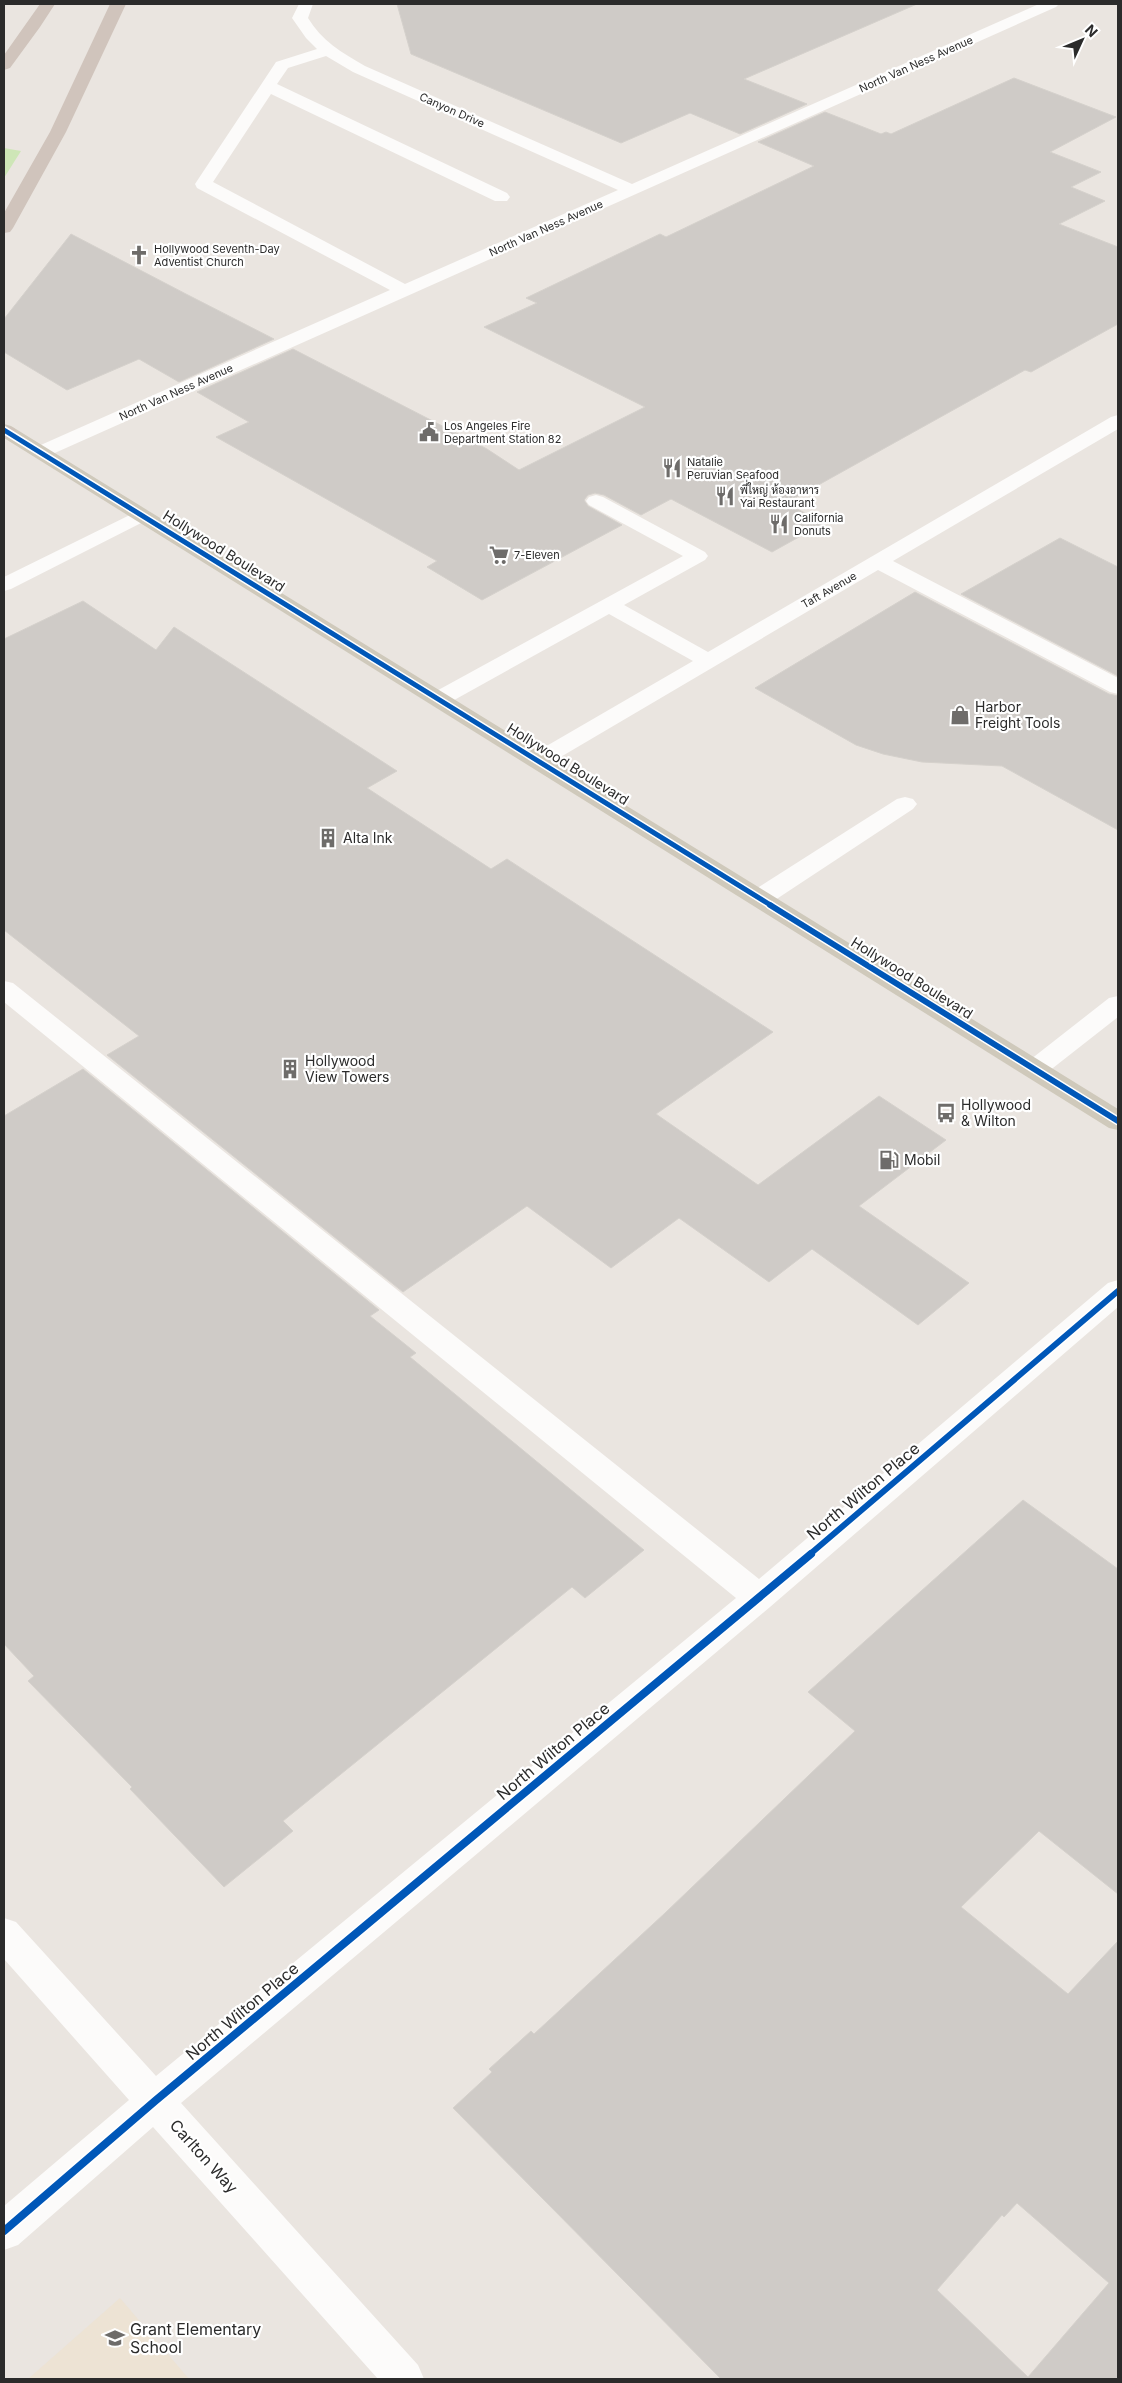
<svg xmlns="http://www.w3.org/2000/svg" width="1122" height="2383" font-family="Inter,Sarabun,sans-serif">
	<rect width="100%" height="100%" fill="#eae5e0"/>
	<path fill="#ede3d4" d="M 120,2298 L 189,2379 L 28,2379 Z"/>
	<path fill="#cee6b7" d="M 4,148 L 21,151 L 4,178 Z"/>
	<path fill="#cfcbc7" stroke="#d5d1cc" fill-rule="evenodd" d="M 397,4 L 917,4 L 744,79 L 807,104 L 740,134 L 690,113 L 621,143 L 411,54 Z
		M 1014,78 L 1116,117 L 1050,152 L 1101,172 L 1071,187 L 1105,201 L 1059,224 L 1118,247 L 1118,324 L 1031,372 L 1025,370 L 786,503 L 824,523 L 772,552 L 671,499 L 641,515 L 604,495 L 595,493 L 588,495 L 584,500 L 588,506 L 622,525 L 482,600 L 427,567 L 437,561 L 216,437 L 249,422 L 197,392 L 293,349 L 487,449 L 519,470 L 645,407 L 484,327 L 537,303 L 526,298 L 660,234 L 666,237 L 814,166 L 758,142 L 825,112 L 881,134 L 886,132 L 891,134 Z
		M 71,234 L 186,294 L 274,339 L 179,382 L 139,359 L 67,390 L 4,352 L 4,319 Z
		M 1060,538 L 1118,567 L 1118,676 L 961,594 Z
		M 915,592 L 1109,694 L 1118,696 L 1118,830 L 1002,766 L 922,762 L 883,754 L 856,745 L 755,688 Z
		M 83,601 L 156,650 L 174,627 L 397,771 L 367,788 L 491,869 L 507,859 L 773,1032 L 656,1114 L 758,1185 L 879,1096 L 946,1140 L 859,1206 L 969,1283 L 918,1325 L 812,1249 L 769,1282 L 679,1218 L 611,1268 L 527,1206 L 403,1292 L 107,1055 L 139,1036 L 4,930 L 4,639 Z
		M 83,1069 L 379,1310 L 370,1316 L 416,1353 L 410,1357 L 644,1550 L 585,1598 L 572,1587 L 283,1821 L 293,1831 L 224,1887 L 130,1789 L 132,1787 L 28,1681 L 34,1676 L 4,1644 L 4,1116 Z
		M 1023,1500 L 1118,1569 L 1118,1894 L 1039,1831 L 961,1907 L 1068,1994 L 1118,1941 L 1118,2379 L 721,2379 L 453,2108 L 492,2072 L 489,2069 L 531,2031 L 534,2034 L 665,1913 L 855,1731 L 808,1692 ZM 1017,2203 L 1109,2283 L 1028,2377 L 937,2290 L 1002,2215 L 1004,2217 Z"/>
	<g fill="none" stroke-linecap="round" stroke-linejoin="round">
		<path fill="#fcfbfa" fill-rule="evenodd" d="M 299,4 L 313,4 L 308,18 C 321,40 342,53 365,66 L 632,184 L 1039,4 L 1059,4 L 1056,7 L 48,456 L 41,458 L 34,456 L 31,452 L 34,448 L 390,290 L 197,188 L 195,184 L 276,62 L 317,49 L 306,38 L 292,18 ZM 326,56 L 353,72 L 618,190 L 405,284 L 213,182 L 271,94 L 495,201 L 507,201 L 510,197 L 507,193 L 277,84 L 288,68 Z
			M 1118,415 L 1118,429 L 893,561 L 1118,678 L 1118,694 L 1110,692 L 878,570 L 547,765 L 539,767 L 531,765 L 528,760 L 531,755 L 693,661 L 609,614 L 447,704 L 439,706 L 431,704 L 428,699 L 431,694 L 683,556 L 589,505 L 586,501 L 589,497 L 596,495 L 603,497 L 705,552 L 708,556 L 705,560 L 624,605 L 708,652 L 1111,417 Z
			M 142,509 L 149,511 L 152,515 L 149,519 L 11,589 L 4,591 L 4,577 Z
			M 905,797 L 913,799 L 917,804 L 913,809 L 769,904 L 760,906 L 751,904 L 748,898 L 751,892 L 897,799 Z
			M 4,981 L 13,983 L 759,1579 L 1108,1283 L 1118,1280 L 1118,1307 L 770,1607 L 181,2103 L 418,2365 L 424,2379 L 378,2379 L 153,2127 L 18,2245 L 4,2250 L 4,2206 L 129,2100 L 4,1959 L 4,1918 L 16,1922 L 156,2076 L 736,1598 L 4,1002 Z
			M 1118,996 L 1118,1017 L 1044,1075 L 1035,1078 L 1026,1075 L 1022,1069 L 1026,1063 L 1109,998 Z"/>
		<path fill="#cfc9bb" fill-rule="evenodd" d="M 4,424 L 11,426 L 1118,1109 L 1118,1130 L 1109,1128 L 4,438 Z"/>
		<path fill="#d0c4bc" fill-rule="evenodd" d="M 40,4 L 55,4 L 40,27 L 10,68 L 4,70 L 4,55 Z
			M 110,4 L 126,4 L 66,132 L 13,228 L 10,232 L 4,233 L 4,213 L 50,132 Z
			M 7,426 L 14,428 L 17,432 L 14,436 L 4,439 L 4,427 Z"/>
		<defs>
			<path id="cycleway-far2" d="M 4,430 L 772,906"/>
			<path id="cycleway-far1" d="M 770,905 L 1118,1121
				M 809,1555 L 1118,1291"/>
			<path id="cycleway" d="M 4,2231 L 155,2101 L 811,1554"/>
		</defs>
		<use href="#cycleway-far2" stroke="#fff" stroke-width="8"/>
		<use href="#cycleway-far1" stroke="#fff" stroke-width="9"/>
		<use href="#cycleway" stroke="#fff" stroke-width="11"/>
		<use href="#cycleway-far2" stroke="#0057b8" stroke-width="5"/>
		<use href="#cycleway-far1" stroke="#0057b8" stroke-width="6"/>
		<use href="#cycleway" stroke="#0057b8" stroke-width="8"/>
	</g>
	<defs>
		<symbol id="church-bare" viewBox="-9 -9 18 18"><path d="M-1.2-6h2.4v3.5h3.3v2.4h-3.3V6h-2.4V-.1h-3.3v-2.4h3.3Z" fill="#6e6c6a" stroke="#fff" stroke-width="2.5" paint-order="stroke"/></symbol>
		<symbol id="civic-bare" viewBox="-9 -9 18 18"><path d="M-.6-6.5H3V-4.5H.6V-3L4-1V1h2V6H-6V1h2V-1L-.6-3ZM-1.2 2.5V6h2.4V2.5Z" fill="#6e6c6a" stroke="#fff" stroke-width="2.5" paint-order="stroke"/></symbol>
		<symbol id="restaurant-bare" viewBox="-9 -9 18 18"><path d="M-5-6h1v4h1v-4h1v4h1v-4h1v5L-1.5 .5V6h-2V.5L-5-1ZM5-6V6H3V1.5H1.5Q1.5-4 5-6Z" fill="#6e6c6a" stroke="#fff" stroke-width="2.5" paint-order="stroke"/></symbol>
		<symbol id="supermarket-bare" viewBox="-9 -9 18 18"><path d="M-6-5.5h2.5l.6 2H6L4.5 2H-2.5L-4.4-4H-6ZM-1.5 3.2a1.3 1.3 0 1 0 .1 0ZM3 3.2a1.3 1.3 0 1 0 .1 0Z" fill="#6e6c6a" stroke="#fff" stroke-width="2.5" paint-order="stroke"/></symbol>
		<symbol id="shop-bare" viewBox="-9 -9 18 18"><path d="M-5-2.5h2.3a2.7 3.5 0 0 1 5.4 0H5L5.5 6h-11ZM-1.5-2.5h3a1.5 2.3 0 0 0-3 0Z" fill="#6e6c6a" stroke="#fff" stroke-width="2.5" paint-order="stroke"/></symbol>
		<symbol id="building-bare" viewBox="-9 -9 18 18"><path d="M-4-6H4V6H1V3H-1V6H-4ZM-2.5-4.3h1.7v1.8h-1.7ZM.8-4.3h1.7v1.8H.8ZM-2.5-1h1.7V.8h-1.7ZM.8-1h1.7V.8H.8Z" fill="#6e6c6a" stroke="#fff" stroke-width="2.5" paint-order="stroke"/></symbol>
		<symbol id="bus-bare" viewBox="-9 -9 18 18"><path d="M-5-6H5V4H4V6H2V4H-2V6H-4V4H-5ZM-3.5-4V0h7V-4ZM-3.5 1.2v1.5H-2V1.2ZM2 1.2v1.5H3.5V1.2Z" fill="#6e6c6a" stroke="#fff" stroke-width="2.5" paint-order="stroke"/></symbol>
		<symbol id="fuel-bare" viewBox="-9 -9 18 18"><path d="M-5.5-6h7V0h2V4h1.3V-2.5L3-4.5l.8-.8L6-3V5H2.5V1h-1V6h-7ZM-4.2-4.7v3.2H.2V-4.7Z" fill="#6e6c6a" stroke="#fff" stroke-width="2.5" paint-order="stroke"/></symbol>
		<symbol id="school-bare" viewBox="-9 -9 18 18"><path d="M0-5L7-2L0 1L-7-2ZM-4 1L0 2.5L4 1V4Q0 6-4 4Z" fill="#6e6c6a" stroke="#fff" stroke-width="2.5" paint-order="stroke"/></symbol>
	</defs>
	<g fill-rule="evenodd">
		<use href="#church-bare" x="125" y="241" width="28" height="28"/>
		<use href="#civic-bare" x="415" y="418" width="28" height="28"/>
		<use href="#restaurant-bare" x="658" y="454" width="28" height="28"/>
		<use href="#restaurant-bare" x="711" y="482" width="28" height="28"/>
		<use href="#restaurant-bare" x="765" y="510" width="28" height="28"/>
		<use href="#supermarket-bare" x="485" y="541" width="28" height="28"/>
		<use href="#shop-bare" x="946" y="701" width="28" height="28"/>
		<use href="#building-bare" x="314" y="824" width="28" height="28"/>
		<use href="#building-bare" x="276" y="1055" width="28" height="28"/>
		<use href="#bus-bare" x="932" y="1099" width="28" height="28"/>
		<use href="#fuel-bare" x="875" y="1146" width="28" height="28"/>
		<use href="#school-bare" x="101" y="2324" width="28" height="28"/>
	</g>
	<g text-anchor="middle" stroke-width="4.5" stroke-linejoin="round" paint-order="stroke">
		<g font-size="11" fill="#2b2b2b" stroke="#fff">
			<text transform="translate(916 64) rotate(-24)" y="4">North Van Ness Avenue</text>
			<text transform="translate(452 110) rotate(24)" y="4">Canyon Drive</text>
			<text transform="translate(546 228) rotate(-24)" y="4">North Van Ness Avenue</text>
			<text transform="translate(176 392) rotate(-24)" y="4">North Van Ness Avenue</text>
			<text transform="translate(829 590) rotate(-30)" y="4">Taft Avenue</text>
		</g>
		<g font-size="11" fill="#2b2b2b" stroke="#fff" text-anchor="start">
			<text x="154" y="253">Hollywood Seventh-Day<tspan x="154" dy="13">Adventist Church</tspan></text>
			<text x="444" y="430">Los Angeles Fire<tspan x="444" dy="13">Department Station 82</tspan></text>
			<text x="687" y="466">Natalie<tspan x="687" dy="13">Peruvian Seafood</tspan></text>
			<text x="740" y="494">พี่ใหญ่ ห้องอาหาร<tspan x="740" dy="13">Yai Restaurant</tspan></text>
			<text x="794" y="522">California<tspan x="794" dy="13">Donuts</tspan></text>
			<text x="514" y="559">7-Eleven</text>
		</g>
		<g font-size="14" fill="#2b2b2b" stroke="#fff">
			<text transform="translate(224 551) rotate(32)" y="5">Hollywood Boulevard</text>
			<text transform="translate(568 764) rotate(32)" y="5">Hollywood Boulevard</text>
			<text transform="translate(912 978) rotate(32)" y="5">Hollywood Boulevard</text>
		</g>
		<g font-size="14" fill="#2b2b2b" stroke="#fff" text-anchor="start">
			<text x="975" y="712">Harbor<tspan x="975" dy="16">Freight Tools</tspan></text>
			<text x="343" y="843">Alta Ink</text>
			<text x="305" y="1066">Hollywood<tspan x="305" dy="16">View Towers</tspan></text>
			<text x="961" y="1110">Hollywood<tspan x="961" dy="16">&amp; Wilton</tspan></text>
			<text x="904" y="1165">Mobil</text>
		</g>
		<g font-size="16" fill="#2b2b2b" stroke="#fff">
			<text transform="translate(863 1491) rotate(-40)" y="6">North Wilton Place</text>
			<text transform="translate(553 1751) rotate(-40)" y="6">North Wilton Place</text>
			<text transform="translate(242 2011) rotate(-40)" y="6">North Wilton Place</text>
			<text transform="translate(204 2156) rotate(48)" y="6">Carlton Way</text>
		</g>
		<g font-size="16" fill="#2b2b2b" stroke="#fff" text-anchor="start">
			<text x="130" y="2335">Grant Elementary<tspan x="130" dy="18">School</tspan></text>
		</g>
	</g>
	<rect width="1122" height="2383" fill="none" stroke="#2b2b2b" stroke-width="10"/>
	<g transform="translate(1082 40) rotate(46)" stroke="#ffffff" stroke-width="4" paint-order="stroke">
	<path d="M0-4L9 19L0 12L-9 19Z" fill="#2b2b2b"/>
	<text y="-8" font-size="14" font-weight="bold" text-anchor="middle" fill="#2b2b2b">N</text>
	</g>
</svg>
